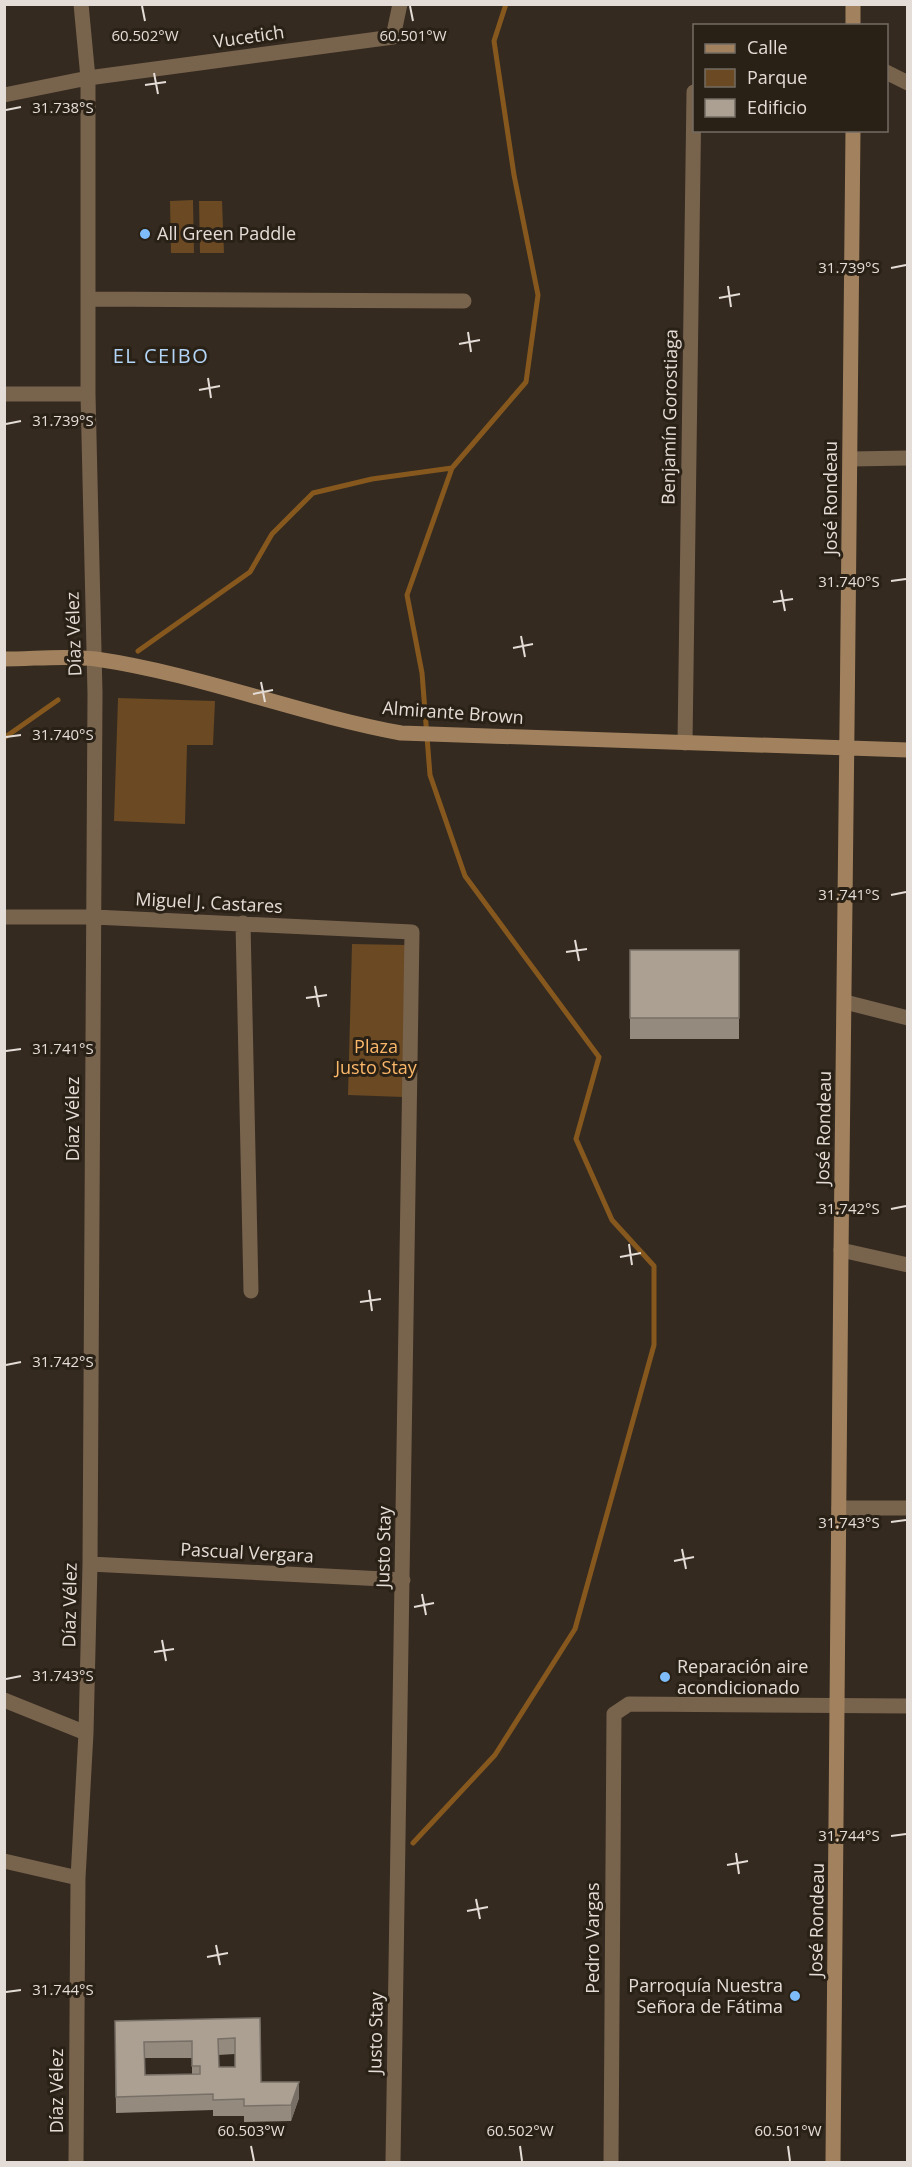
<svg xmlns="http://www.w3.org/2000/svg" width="912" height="2167" font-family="'Open Sans',sans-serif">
	<rect width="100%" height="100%" fill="#342a20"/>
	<path fill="#6a4923" d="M 193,200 L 194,253 L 171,253 L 170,201 Z
		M 199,201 L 222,201 L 224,253 L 200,253 Z
		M 118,698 L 215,701 L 213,745 L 187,745 L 185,824 L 114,821 Z
		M 352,944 L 408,945 L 403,1097 L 348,1095 Z"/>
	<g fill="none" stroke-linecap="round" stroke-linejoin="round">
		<path stroke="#86581e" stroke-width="5" d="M 138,651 L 250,572 L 272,534 L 313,493 L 372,479 L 452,468
			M 4,738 L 58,700
			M 413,1843 L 495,1755 L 575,1629 L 654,1345 L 654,1266 L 612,1220 L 576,1139 L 599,1057 L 465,876 L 430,775 L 422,673 L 407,595 L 452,468 L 526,382 L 538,295 L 514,175 L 494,41 L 506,4"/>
		<path stroke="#78634d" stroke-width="15" d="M 886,72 L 908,83
			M 4,95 L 88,78 L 393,37 L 400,4
			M 88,299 L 464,301
			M 4,394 L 88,394
			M 851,459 L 908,458
			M 685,743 L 694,92
			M 4,917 L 94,917 L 412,932 L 393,2162
			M 243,923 L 251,1291
			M 845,1002 L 908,1018
			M 841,1250 L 908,1265
			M 839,1508 L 908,1508
			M 90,1564 L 403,1580
			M 4,1700 L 86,1733
			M 4,1861 L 78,1878
			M 76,2162 L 78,1878 L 86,1733 L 90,1564 L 95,693 L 88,394 L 88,78 L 81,4
			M 611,2162 L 614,1714 L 629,1704 L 908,1706"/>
		<path stroke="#a2825e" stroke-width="15" d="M 853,26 L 853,4
			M 4,659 C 34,659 66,655 96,659 C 199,674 298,714 401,733 L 908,750
			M 833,2162 C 837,1860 838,1557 841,1254 C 844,879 851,505 853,130"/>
	</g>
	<path fill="#948a7e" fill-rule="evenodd" d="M 630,950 L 739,950 L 739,1039 L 630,1039 Z
		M 260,2018 L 261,2082 L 299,2098 L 291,2121 L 244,2122 L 244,2116 L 213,2116 L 213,2110 L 116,2113 L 115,2021 ZM 235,2054 L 235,2067 L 219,2067 L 218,2055 ZM 145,2058 L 192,2058 L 192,2074 L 145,2075 Z"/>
	<path fill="#787067" d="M 299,2082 L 299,2098 L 291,2121 L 291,2105 Z"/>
	<path fill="#aca093" stroke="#787067" stroke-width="1.5" fill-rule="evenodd" d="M 630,950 L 739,950 L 739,1018 L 630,1018 Z
		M 260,2018 L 261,2082 L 299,2082 L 291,2105 L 244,2106 L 244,2099 L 213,2100 L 213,2094 L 116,2097 L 115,2021 ZM 235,2038 L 235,2067 L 219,2067 L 218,2039 ZM 192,2041 L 192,2066 L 200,2066 L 200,2074 L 145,2075 L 144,2042 Z"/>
	<path fill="none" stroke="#e4ddd7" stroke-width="2" d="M 142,6 L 145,21M 410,6 L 413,21M 154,73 L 158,94M 145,85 L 166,82M 6,110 L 21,107M 891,268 L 906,265M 728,286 L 731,307M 719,298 L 740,294M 468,332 L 471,352M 459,344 L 480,340M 208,378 L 211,398M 199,390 L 220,386M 6,424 L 21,421M 891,581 L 906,579M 781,590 L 785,611M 773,602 L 793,599M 521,636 L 525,657M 513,648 L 533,644M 261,682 L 265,702M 253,694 L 273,690M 6,737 L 21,735M 891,895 L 906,892M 575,940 L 579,961M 566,952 L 587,949M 315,986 L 319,1007M 306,998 L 327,995M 6,1051 L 21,1049M 891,1209 L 906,1206M 629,1244 L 632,1265M 620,1257 L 641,1253M 369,1290 L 372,1311M 360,1302 L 381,1299M 6,1365 L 21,1362M 891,1522 L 906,1520M 682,1549 L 686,1569M 674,1561 L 694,1557M 422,1594 L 426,1615M 414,1607 L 434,1603M 162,1640 L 166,1661M 154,1652 L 174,1649M 6,1679 L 21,1676M 891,1836 L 906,1834M 736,1853 L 739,1874M 727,1865 L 748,1861M 476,1899 L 480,1919M 467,1911 L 488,1907M 216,1945 L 220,1965M 207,1957 L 228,1953M 6,1992 L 21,1990M 251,2146 L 254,2161M 520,2146 L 522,2161M 788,2146 L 790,2161"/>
	<g fill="#7ebdf9" stroke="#2a2116" stroke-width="2">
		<circle cx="145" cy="234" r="6"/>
		<circle cx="665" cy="1677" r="6"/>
		<circle cx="795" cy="1996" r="6"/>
	</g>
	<g text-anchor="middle" stroke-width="6" stroke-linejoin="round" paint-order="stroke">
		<g font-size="18" fill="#e4ddd7" stroke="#2a2116">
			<text transform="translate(249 37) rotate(-8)" y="6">Vucetich</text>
			<text transform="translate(670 417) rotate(-89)" y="6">Benjamín Gorostiaga</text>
			<text transform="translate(831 498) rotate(-90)" y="6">José Rondeau</text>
			<text transform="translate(74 634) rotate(-92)" y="6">Díaz Vélez</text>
			<text transform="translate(453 713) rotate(4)" y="6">Almirante Brown</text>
			<text transform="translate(209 903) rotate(3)" y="6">Miguel J. Castares</text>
			<text transform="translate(73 1119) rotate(-90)" y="6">Díaz Vélez</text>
			<text transform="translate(824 1128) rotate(-89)" y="6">José Rondeau</text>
			<text transform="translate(384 1547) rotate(-89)" y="6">Justo Stay</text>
			<text transform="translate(247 1553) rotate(3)" y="6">Pascual Vergara</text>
			<text transform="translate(70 1605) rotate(-89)" y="6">Díaz Vélez</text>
			<text transform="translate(817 1920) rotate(-89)" y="6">José Rondeau</text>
			<text transform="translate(593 1938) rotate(-90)" y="6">Pedro Vargas</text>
			<text transform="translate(376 2033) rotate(-89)" y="6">Justo Stay</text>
			<text transform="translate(57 2091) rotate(-90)" y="6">Díaz Vélez</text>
		</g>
		<g font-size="18" fill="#e4ddd7" stroke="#2a2116" text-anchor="start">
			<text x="157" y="240">All Green Paddle</text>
			<text x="677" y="1673">Reparación aire<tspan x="677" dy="21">acondicionado</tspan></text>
			<text x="783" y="1992" text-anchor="end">Parroquía Nuestra<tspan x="783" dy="21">Señora de Fátima</tspan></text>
		</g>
		<g font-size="18" fill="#fcb86a" stroke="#2a2116">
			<text x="376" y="1053">Plaza<tspan x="376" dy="21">Justo Stay</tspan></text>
		</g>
		<g font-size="20" letter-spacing="1.5" fill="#b3d5f7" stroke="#2a2116">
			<text x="161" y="363">EL CEIBO</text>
		</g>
	</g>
	<g font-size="15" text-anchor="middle" fill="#e4ddd7" stroke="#2a2116" stroke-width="6" stroke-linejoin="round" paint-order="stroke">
		<text x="145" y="41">60.502°W</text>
		<text x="413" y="41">60.501°W</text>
		<text x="63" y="113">31.738°S</text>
		<text x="849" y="273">31.739°S</text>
		<text x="63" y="426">31.739°S</text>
		<text x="849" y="587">31.740°S</text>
		<text x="63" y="740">31.740°S</text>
		<text x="849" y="900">31.741°S</text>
		<text x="63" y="1054">31.741°S</text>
		<text x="849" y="1214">31.742°S</text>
		<text x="63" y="1367">31.742°S</text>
		<text x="849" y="1528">31.743°S</text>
		<text x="63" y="1681">31.743°S</text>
		<text x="849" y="1841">31.744°S</text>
		<text x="63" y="1995">31.744°S</text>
		<text x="251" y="2136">60.503°W</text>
		<text x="520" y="2136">60.502°W</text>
		<text x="788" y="2136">60.501°W</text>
	</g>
	<rect width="912" height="2167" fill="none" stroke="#e4ddd7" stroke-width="12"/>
	<rect x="693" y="24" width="195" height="108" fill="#2a2116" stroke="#746c63" stroke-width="1.5"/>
	<rect x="705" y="44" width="30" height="9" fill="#a2825e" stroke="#746c63" stroke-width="1.5"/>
	<text x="747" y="54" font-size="18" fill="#e4ddd7">Calle</text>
	<rect x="705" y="69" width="30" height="18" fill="#6a4923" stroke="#746c63" stroke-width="1.5"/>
	<text x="747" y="84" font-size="18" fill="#e4ddd7">Parque</text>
	<rect x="705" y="99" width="30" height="18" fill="#aca093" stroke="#746c63" stroke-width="1.5"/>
	<text x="747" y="114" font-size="18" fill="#e4ddd7">Edificio</text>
</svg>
